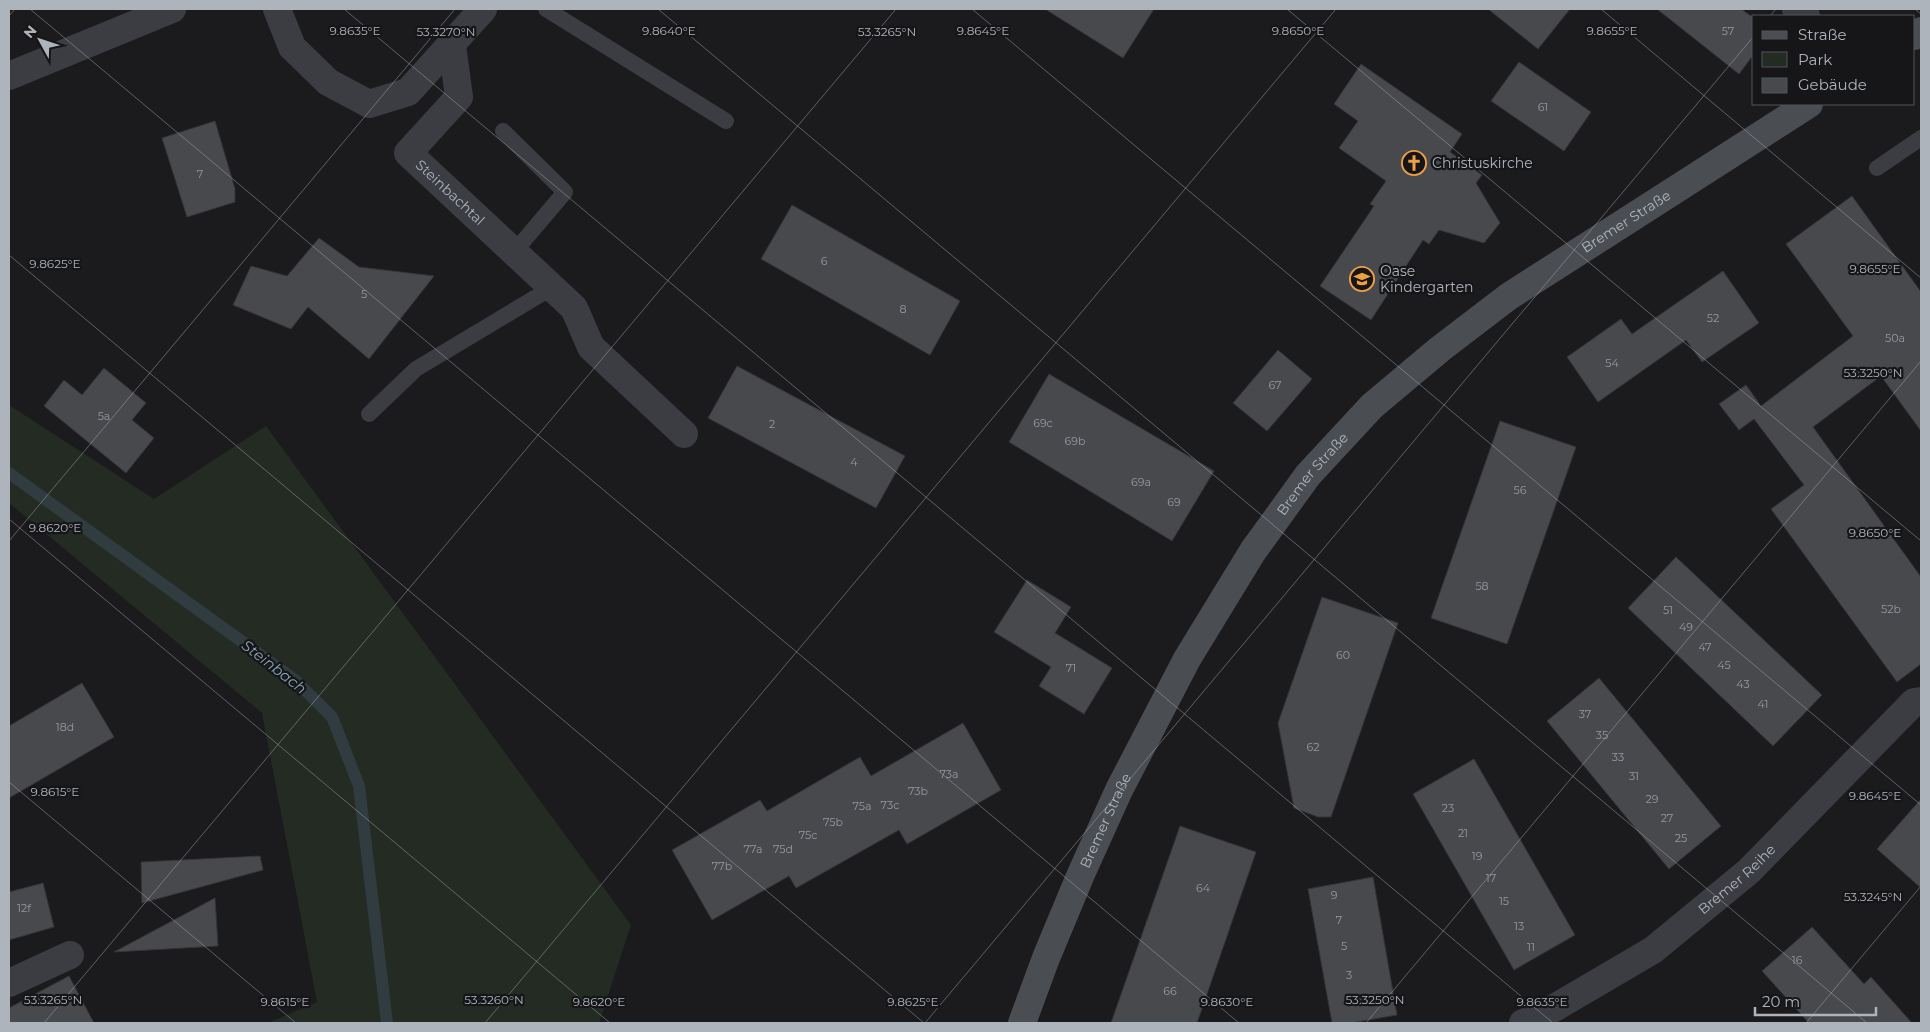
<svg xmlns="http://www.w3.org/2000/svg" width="1930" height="1032" font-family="Montserrat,sans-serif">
	<rect width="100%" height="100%" fill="#1b1b1d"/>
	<path fill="#232b23" d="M 9,405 L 154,499 L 266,426 L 631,925 L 599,1023 L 268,1023 L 317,1002 L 262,713 L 9,503 Z"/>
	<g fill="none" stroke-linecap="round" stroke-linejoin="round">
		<path stroke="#313c41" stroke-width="12" d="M 9,473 L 295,680 L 332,717 L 359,786 L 387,1023"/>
	</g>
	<path fill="#48494d" stroke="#353539" d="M 1045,9 L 1154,9 L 1123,58 Z
		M 1488,9 L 1570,9 L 1538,49 Z
		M 1657,9 L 1741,9 L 1754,18 L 1754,54 L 1739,74 Z
		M 1519,62 L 1591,112 L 1564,151 L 1491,101 Z
		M 1361,64 L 1462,134 L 1450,152 L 1482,175 L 1476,183 L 1500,223 L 1484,243 L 1439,230 L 1429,244 L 1423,240 L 1371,320 L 1320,286 L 1374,206 L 1370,204 L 1386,181 L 1339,148 L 1358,121 L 1334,104 Z
		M 215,121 L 235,189 L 235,202 L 187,217 L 162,138 Z
		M 1852,196 L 1921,292 L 1921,431 L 1881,376 L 1813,427 L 1921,577 L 1921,664 L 1897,682 L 1771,509 L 1804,485 L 1754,419 L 1739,430 L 1719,404 L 1746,385 L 1761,406 L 1853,336 L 1786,244 Z
		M 792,205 L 960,301 L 930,355 L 761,259 Z
		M 319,238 L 359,267 L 434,276 L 369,359 L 308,307 L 291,329 L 233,305 L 251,266 L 287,276 Z
		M 1723,271 L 1759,323 L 1702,362 L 1686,340 L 1598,402 L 1567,357 L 1621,319 L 1632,334 Z
		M 1278,350 L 1312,379 L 1267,431 L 1233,403 Z
		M 737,366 L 905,456 L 876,508 L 708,418 Z
		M 104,368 L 146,403 L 132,420 L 154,438 L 126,473 L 44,406 L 64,380 L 82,395 Z
		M 1049,374 L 1214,471 L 1172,541 L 1009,442 Z
		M 1500,421 L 1576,447 L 1507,644 L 1431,618 Z
		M 1676,557 L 1822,695 L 1773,746 L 1628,608 Z
		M 1027,580 L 1071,607 L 1055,633 L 1112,668 L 1084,714 L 1039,686 L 1051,667 L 994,632 Z
		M 1322,597 L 1398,623 L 1331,817 L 1318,817 L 1294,808 L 1278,723 Z
		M 1599,678 L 1721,826 L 1669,869 L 1547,721 Z
		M 82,683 L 114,737 L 9,798 L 9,726 Z
		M 963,723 L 1001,790 L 907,844 L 899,830 L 796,888 L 789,876 L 712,920 L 672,850 L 760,800 L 767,811 L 860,757 L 871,776 Z
		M 1474,759 L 1575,935 L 1514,970 L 1413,794 Z
		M 1921,799 L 1921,888 L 1877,849 Z
		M 1180,826 L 1256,852 L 1197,1023 L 1111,1023 Z
		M 260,856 L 263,870 L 142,903 L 141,862 Z
		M 1373,877 L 1397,1015 L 1351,1023 L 1332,1023 L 1308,889 Z
		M 43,883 L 54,927 L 9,940 L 9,892 Z
		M 215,898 L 218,946 L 114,952 Z
		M 1812,927 L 1864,984 L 1871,977 L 1912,1023 L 1809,1023 L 1762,971 Z
		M 69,976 L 94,1023 L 9,1023 L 9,1008 Z"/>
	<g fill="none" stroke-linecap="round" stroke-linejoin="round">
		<path stroke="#3c3d42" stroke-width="16" d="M 546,9 L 726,121
			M 503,131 L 565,192 L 514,252
			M 1877,168 L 1921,138
			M 369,414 L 416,369 L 553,287"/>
		<g stroke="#3c3d42" stroke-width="28">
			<path d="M 277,9 L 292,47 L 328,82 L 369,104 L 408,92 L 483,9"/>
			<path d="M 1796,9 L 1806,16"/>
			<path id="s1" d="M 452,45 L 459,97 L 408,153 L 574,308 L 591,347 L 684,434"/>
			<path d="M 9,76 L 172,9"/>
			<path d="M 9,983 L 70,955"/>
			<path id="s2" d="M 1523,1023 L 1537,1018 L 1653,950 L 1749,871 L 1914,702 L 1921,701"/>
		</g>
		<g stroke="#4a4d52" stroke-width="28">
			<path d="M 1914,36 L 1921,31"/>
			<path id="s3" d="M 1022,1023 L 1046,958 L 1081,874 L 1119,790 L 1187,659 L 1253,551 L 1308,475 L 1372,406 L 1440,349 L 1508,297 L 1809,104"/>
		</g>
	</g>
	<path fill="none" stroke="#aeb4bc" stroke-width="1" stroke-opacity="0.45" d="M 30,9 L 1239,1023M 344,9 L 1553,1023M 658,9 L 1867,1023M 972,9 L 1921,805M 1287,9 L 1921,541M 1601,9 L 1921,278M 1915,9 L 1921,14M 9,16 L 15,9M 1770,16 L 1776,9M 9,255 L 924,1023M 9,519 L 610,1023M 9,541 L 455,9M 9,782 L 296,1023M 44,1023 L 896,9M 485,1023 L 1336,9M 925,1023 L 1754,36M 1366,1023 L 1921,361M 1806,1023 L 1921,886"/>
	<defs>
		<symbol id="church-ring" viewBox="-11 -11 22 22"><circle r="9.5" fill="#161618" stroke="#ec9f43" stroke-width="1.5"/><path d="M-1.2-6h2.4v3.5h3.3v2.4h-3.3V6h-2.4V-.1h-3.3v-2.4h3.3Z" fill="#ec9f43"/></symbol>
		<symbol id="school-ring" viewBox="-11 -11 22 22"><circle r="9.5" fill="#161618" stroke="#ec9f43" stroke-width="1.5"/><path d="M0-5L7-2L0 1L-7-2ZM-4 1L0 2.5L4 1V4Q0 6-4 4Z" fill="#ec9f43"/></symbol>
	</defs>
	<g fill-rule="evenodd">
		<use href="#church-ring" x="1400" y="149" width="28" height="28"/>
		<use href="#school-ring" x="1348" y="265" width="28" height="28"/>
	</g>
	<g text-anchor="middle" stroke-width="4.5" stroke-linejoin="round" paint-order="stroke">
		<g font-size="11" fill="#9499a0">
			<text x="1728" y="35">57</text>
			<text x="1543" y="111">61</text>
			<text x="200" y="178">7</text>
			<text x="824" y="265">6</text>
			<text x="364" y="298">5</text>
			<text x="903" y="313">8</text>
			<text x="1713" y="322">52</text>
			<text x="1895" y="342">50a</text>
			<text x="1612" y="367">54</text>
			<text x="1275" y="389">67</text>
			<text x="104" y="420">5a</text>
			<text x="1043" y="427">69c</text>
			<text x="772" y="428">2</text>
			<text x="1075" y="445">69b</text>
			<text x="854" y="466">4</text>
			<text x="1141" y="486">69a</text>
			<text x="1520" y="494">56</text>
			<text x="1174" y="506">69</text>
			<text x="1482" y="590">58</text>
			<text x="1891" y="613">52b</text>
			<text x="1668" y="614">51</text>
			<text x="1686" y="631">49</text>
			<text x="1705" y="651">47</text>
			<text x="1343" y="659">60</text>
			<text x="1724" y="669">45</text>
			<text x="1071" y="672">71</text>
			<text x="1743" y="688">43</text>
			<text x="1763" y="708">41</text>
			<text x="1585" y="718">37</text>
			<text x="65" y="731">18d</text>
			<text x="1602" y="739">35</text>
			<text x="1313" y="751">62</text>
			<text x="1618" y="761">33</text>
			<text x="949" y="778">73a</text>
			<text x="1634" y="780">31</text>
			<text x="918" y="795">73b</text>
			<text x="1652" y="803">29</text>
			<text x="890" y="809">73c</text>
			<text x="862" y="810">75a</text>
			<text x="1448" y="812">23</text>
			<text x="1667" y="822">27</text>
			<text x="833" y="826">75b</text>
			<text x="1463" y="837">21</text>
			<text x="808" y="839">75c</text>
			<text x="1681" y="842">25</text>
			<text x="753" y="853">77a</text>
			<text x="783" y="853">75d</text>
			<text x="1477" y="860">19</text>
			<text x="722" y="870">77b</text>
			<text x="1491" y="882">17</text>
			<text x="1203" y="892">64</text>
			<text x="1334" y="899">9</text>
			<text x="1504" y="905">15</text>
			<text x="24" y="912">12f</text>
			<text x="1339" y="924">7</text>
			<text x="1519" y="930">13</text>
			<text x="1344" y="950">5</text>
			<text x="1531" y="951">11</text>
			<text x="1797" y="964">16</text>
			<text x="1349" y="979">3</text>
			<text x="1170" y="995">66</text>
		</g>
		<g font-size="14" fill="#aeb4bc" stroke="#161618" text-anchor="start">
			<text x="1432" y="168">Christuskirche</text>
			<text x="1380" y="276">Oase<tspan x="1380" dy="16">Kindergarten</tspan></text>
		</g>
		<g font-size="14" fill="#aeb4bc" stroke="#161618">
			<text dy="5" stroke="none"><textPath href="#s1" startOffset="186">Steinbachtal</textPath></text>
			<text dy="5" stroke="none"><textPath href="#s3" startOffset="1029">Bremer Straße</textPath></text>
			<text dy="5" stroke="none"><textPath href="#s3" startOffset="624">Bremer Straße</textPath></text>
			<text dy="5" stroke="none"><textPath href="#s3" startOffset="219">Bremer Straße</textPath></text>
			<text dy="5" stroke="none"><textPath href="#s2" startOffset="259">Bremer Reihe</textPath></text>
		</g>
		<g font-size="15" font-style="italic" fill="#87a5b5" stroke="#161618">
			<text transform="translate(274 667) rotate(38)" y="5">Steinbach</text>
		</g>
	</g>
	<g font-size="12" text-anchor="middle" fill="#aeb4bc" stroke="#161618" stroke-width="4.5" stroke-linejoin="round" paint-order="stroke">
		<text x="355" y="35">9.8635°E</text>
		<text x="669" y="35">9.8640°E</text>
		<text x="983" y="35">9.8645°E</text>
		<text x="1298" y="35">9.8650°E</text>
		<text x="1612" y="35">9.8655°E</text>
		<text x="446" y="36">53.3270°N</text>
		<text x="887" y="36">53.3265°N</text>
		<text x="55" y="268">9.8625°E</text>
		<text x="1875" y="273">9.8655°E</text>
		<text x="1873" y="377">53.3250°N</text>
		<text x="55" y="532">9.8620°E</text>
		<text x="1875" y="537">9.8650°E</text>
		<text x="55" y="796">9.8615°E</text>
		<text x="1875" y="800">9.8645°E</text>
		<text x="1873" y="901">53.3245°N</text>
		<text x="53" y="1004">53.3265°N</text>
		<text x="494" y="1004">53.3260°N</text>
		<text x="1375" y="1004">53.3250°N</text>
		<text x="285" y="1006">9.8615°E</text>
		<text x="599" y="1006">9.8620°E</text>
		<text x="913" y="1006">9.8625°E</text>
		<text x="1227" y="1006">9.8630°E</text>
		<text x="1542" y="1006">9.8635°E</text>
	</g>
	<rect width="1930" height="1032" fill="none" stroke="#aeb4bc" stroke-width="20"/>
	<rect x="1752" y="15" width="162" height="90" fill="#161618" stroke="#53555a"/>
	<rect x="1762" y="31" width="25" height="8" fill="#4a4d52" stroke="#53555a"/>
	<text x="1798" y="40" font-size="15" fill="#aeb4bc">Straße</text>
	<rect x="1762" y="52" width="25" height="15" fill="#232b23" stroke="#53555a"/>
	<text x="1798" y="65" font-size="15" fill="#aeb4bc">Park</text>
	<rect x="1762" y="78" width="25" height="15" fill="#48494d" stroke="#53555a"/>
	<text x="1798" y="90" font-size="15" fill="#aeb4bc">Gebäude</text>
	<g transform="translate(40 40) rotate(310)" stroke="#161618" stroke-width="4" paint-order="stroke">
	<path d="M0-4L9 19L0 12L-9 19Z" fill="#aeb4bc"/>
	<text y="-8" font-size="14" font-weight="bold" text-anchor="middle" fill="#aeb4bc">N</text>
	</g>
	<path d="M1755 1007v8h121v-8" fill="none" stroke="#aeb4bc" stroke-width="2.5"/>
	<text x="1762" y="1007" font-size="15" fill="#aeb4bc" stroke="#161618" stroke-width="4" paint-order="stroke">20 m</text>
</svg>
